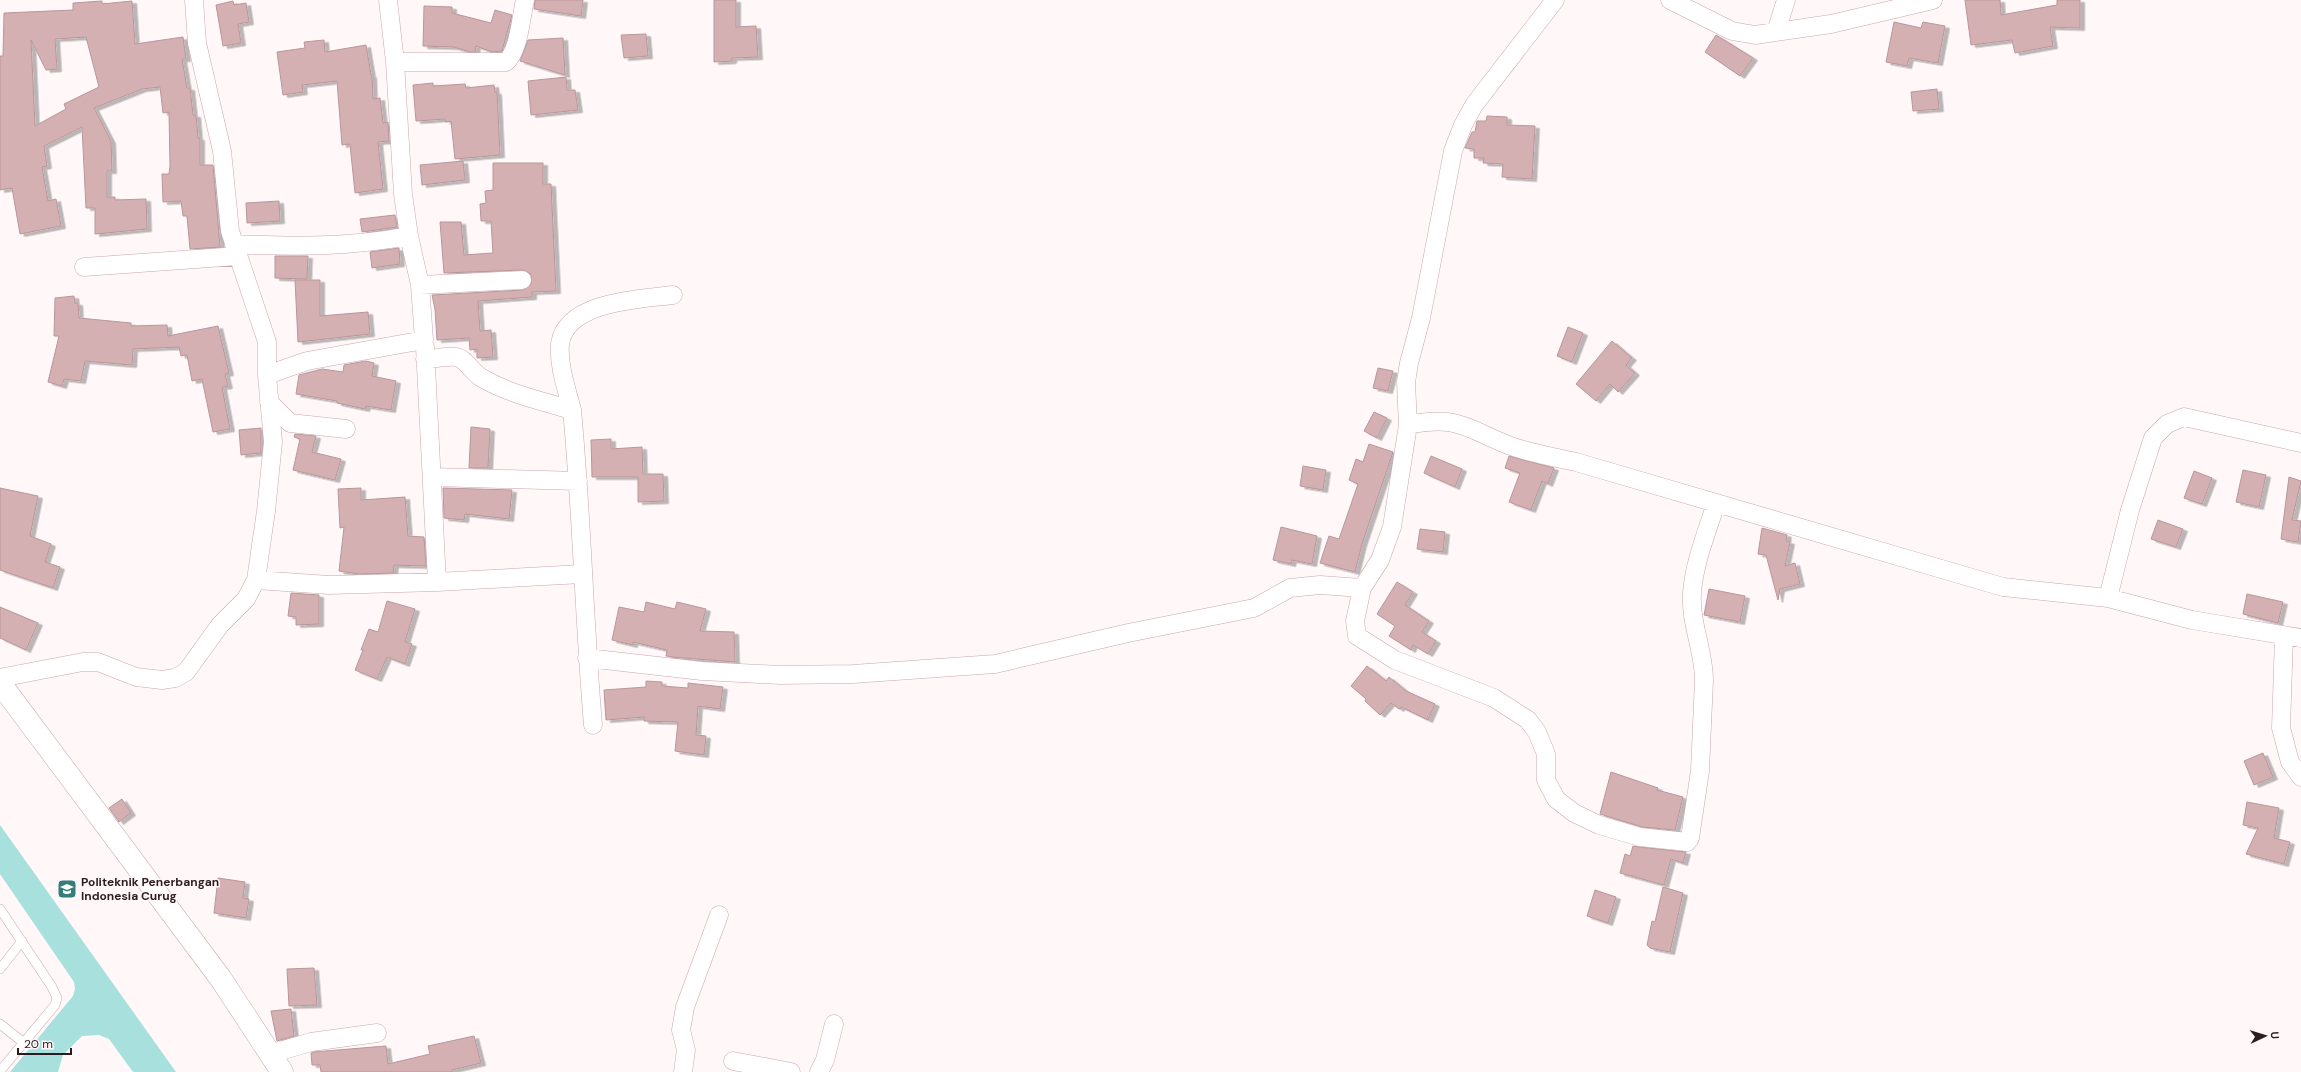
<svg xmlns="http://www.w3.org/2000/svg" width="2301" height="1072" font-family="'DM Sans',sans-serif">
	<defs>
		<filter id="shadow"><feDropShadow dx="4.5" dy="2.5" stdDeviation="0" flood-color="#0004"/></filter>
	</defs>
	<rect width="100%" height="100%" fill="#fff7f8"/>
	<path fill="#a7e0dd" d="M 0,825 L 176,1072 L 133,1072 L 109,1039 L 99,1035 L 82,1036 L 63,1055 L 58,1072 L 10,1072 L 73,996 L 75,989 L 74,982 L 0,874 Z"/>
	<path fill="#d4b0b3" stroke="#b9969a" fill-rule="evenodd" filter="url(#shadow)" d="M 535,0 L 583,0 L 581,16 L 534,9 Z
		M 714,0 L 736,0 L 736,27 L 756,26 L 758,57 L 732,58 L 732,61 L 714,62 Z
		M 1965,0 L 2000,0 L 2001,15 L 2057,5 L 2057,0 L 2080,0 L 2080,28 L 2050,27 L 2053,46 L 2015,53 L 2012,40 L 1971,45 Z
		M 102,1 L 102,4 L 132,1 L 135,44 L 183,37 L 186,59 L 182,59 L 187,88 L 190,88 L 193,115 L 196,115 L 198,138 L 200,138 L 200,165 L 213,165 L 220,247 L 190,249 L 187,216 L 183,216 L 181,201 L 163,202 L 162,174 L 169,174 L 170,166 L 169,112 L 163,113 L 160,87 L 142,89 L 94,108 L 111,141 L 112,171 L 107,171 L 107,197 L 115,197 L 115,200 L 146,199 L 147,229 L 95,234 L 95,208 L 86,208 L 82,127 L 44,146 L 47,166 L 42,167 L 48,201 L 56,199 L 61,226 L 20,234 L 12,188 L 0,190 L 0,56 L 3,56 L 4,13 L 73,10 L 73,3 ZM 86,37 L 99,87 L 64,104 L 66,109 L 35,126 L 31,40 L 46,70 L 57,69 L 55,39 Z
		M 233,1 L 234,5 L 246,3 L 249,22 L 238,24 L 241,43 L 223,46 L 216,5 Z
		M 424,6 L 452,7 L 452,13 L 491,23 L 495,10 L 512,15 L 502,51 L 492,52 L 476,46 L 475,52 L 471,52 L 453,47 L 423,46 Z
		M 1894,22 L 1921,28 L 1923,22 L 1945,26 L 1938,63 L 1909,58 L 1907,66 L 1886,62 Z
		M 646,34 L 648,56 L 624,58 L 621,35 Z
		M 1716,35 L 1753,58 L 1740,76 L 1705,52 Z
		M 563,38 L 565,75 L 520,61 L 528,40 Z
		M 324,40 L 325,52 L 366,45 L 371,75 L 372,75 L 373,99 L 380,98 L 383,123 L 388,122 L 389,141 L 378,142 L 383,189 L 355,193 L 350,144 L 342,145 L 337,81 L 302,85 L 303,92 L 283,95 L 277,52 L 305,48 L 304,42 Z
		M 566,77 L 567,90 L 575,90 L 578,110 L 531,115 L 528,81 Z
		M 433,83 L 433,86 L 465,84 L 466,88 L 494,85 L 495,92 L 497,92 L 500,155 L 455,159 L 451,121 L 446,122 L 445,119 L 416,121 L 413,85 Z
		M 1937,89 L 1939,109 L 1913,111 L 1911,92 Z
		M 1487,116 L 1507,117 L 1507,125 L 1535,126 L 1532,179 L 1502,177 L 1503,164 L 1483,163 L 1484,158 L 1474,158 L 1474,149 L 1465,148 L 1472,132 L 1475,132 L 1477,121 L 1486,121 Z
		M 463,161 L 465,180 L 422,185 L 420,165 Z
		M 493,163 L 543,163 L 543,184 L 551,184 L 556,291 L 532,292 L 532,297 L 478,301 L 480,331 L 491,330 L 493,357 L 477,358 L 477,349 L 470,350 L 469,338 L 437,340 L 435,309 L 432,295 L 523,290 L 531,284 L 531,274 L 522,270 L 444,273 L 440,222 L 461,222 L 464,255 L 493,253 L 491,221 L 481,221 L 480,204 L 486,203 L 485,191 L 493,190 Z
		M 279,201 L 280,221 L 247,223 L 246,203 Z
		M 395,215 L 397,227 L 362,232 L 360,219 Z
		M 399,248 L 400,264 L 372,268 L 370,252 Z
		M 275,256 L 308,256 L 307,279 L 275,278 Z
		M 295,280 L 320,280 L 320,316 L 368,312 L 370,334 L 298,342 Z
		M 74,296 L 75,303 L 78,303 L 79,318 L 131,323 L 131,326 L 167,325 L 168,336 L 218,326 L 229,373 L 225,374 L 228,386 L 222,387 L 230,429 L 213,432 L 202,379 L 192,381 L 187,355 L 181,356 L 179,347 L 133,349 L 132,365 L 85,361 L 81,381 L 64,379 L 62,386 L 48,382 L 59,336 L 54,336 L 55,298 Z
		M 1568,327 L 1583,333 L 1572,362 L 1557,356 Z
		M 1612,341 L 1632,358 L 1626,365 L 1635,373 L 1618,392 L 1610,384 L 1596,401 L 1576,384 Z
		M 366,361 L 374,363 L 372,376 L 396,381 L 391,410 L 366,406 L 365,409 L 337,403 L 337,401 L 296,394 L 299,375 L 322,369 L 343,372 L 344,365 Z
		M 1378,368 L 1393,371 L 1388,391 L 1373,388 Z
		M 1374,412 L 1387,418 L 1377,438 L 1364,431 Z
		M 471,427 L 490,429 L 488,468 L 469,468 Z
		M 261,428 L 261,453 L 241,455 L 239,430 Z
		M 295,434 L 316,436 L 312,452 L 341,459 L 335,480 L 293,470 L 300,439 L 294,437 Z
		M 611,439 L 611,449 L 642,447 L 643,474 L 663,474 L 664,501 L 638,502 L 638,477 L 592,477 L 591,440 Z
		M 1369,444 L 1393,452 L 1362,544 L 1355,572 L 1320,563 L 1329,536 L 1339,539 L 1358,484 L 1349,480 L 1356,459 L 1363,462 Z
		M 1431,456 L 1462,469 L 1455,487 L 1424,473 Z
		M 1509,456 L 1554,468 L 1548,484 L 1542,481 L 1531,510 L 1509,502 L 1520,473 L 1505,468 Z
		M 1303,466 L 1326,470 L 1323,490 L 1300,486 Z
		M 2243,470 L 2266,475 L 2259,507 L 2236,502 Z
		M 2194,471 L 2212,478 L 2202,504 L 2184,498 Z
		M 2289,477 L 2301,481 L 2292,520 L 2301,521 L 2298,542 L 2281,539 Z
		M 0,488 L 38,496 L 30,536 L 51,544 L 45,562 L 60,567 L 53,588 L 0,570 Z
		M 361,488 L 361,500 L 405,497 L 408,536 L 424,537 L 426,566 L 394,565 L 393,573 L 360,574 L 339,571 L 344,527 L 340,528 L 338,489 Z
		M 443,488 L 512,490 L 509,519 L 465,514 L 464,520 L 444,518 Z
		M 2158,520 L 2183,529 L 2176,547 L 2151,539 Z
		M 1281,527 L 1317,536 L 1312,564 L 1292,560 L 1291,564 L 1273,560 Z
		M 1762,528 L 1787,535 L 1786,541 L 1790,542 L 1785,566 L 1795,563 L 1800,584 L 1780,589 L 1778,600 L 1766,555 L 1758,554 Z
		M 1420,529 L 1445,532 L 1443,552 L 1417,549 Z
		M 1397,582 L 1413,592 L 1405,605 L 1429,621 L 1422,632 L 1436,641 L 1428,654 L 1413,645 L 1411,650 L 1389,636 L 1395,626 L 1377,614 Z
		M 1709,589 L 1745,596 L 1740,622 L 1704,615 Z
		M 291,593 L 319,595 L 319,624 L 296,625 L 296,617 L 288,616 Z
		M 2247,594 L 2283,602 L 2278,623 L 2243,614 Z
		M 387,601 L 415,609 L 405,642 L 412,644 L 405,664 L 387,657 L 377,679 L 355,670 L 363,650 L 361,650 L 369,629 L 378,632 Z
		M 646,602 L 675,609 L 677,602 L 706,609 L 700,631 L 734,632 L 735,662 L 672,657 L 666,656 L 667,650 L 633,642 L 633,645 L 612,640 L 619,607 L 644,612 Z
		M 0,607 L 38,623 L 26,650 L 0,638 Z
		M 1367,666 L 1386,681 L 1389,677 L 1406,691 L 1435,704 L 1428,720 L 1401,707 L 1399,709 L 1391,703 L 1380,715 L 1365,701 L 1366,699 L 1351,686 Z
		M 646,681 L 662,682 L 662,686 L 688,688 L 688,683 L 723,687 L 720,709 L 698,706 L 696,735 L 706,736 L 704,755 L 675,751 L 678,722 L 644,721 L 644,717 L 606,720 L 604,690 L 646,687 Z
		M 2263,753 L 2273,777 L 2254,785 L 2244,761 Z
		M 1611,772 L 1658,788 L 1657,790 L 1683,797 L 1675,830 L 1642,827 L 1600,814 Z
		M 122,799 L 131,813 L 119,822 L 109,808 Z
		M 2247,802 L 2279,808 L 2274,838 L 2290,842 L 2284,864 L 2246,854 L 2258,828 L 2243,825 Z
		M 1633,846 L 1639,847 L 1686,852 L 1683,863 L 1671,859 L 1664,885 L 1620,873 L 1625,854 L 1630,856 Z
		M 218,878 L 245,882 L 243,898 L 249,899 L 246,918 L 214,913 Z
		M 1663,887 L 1683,893 L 1670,952 L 1650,948 L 1647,945 L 1652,921 L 1655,922 Z
		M 1595,890 L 1616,897 L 1608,923 L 1587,916 Z
		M 314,968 L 317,1005 L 289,1006 L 287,969 Z
		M 291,1009 L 294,1036 L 277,1041 L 271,1011 Z
		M 474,1036 L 481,1063 L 452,1070 L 452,1072 L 321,1072 L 320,1065 L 312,1065 L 311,1053 L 313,1052 L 386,1046 L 388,1064 L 430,1054 L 428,1046 Z"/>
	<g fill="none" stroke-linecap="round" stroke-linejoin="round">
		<defs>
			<path id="service" d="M 0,909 L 52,987 L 57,998 L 55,1005 L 0,1071
				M 0,969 L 22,941
				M 0,1024 L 24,1043"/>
			<path id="minor" d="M 194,0 L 197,43 L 222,151 L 230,231 L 267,342 L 267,375
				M 1555,0 L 1474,105 L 1463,125 L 1453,151 L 1421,318 L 1409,363 L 1406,382 L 1408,425 L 1392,527 L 1380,560 L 1362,588 L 1355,621 L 1357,636 L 1395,660 L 1494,698 L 1528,720 L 1537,732 L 1546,754 L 1546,780 L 1556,799 L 1574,813 L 1599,825 L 1640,837 L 1687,842 L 1690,838 L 1700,771 L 1704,680 C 1704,651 1690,623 1692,593 C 1694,563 1707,532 1716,503
				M 1670,0 L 1732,31 L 1755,35 L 1831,24 L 1933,0
				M 1776,32 L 1786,0
				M 395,62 L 506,62 C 519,51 521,17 525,0
				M 234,244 C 294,247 350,247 409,236
				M 84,267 L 238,256
				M 420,285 L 522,280
				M 425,359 C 435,359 447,356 456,357 C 467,359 472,373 482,378 C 509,394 542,401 572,410 C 582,515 584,620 593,725
				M 269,402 L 290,423 L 346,429
				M 572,410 C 567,390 558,365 560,344 C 566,301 641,299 673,295
				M 1408,425 C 1457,415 1466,428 1508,445 C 1529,453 1554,457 1576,462 L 2003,587 L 2108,598 L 2192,620 L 2301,638
				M 432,477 L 578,481
				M 256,580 L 329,585 L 437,582 L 425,347
				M 437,582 L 582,574
				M 2108,598 L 2130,510 L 2153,438 L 2167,424 L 2184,417 L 2301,443
				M 2284,636 L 2281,728 L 2290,762 L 2301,777
				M 587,658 L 702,671 L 780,675 L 853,674 L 995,664 L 1128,633 L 1254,608 L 1290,588 L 1320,585 L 1362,588
				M 0,678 L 83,662 L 98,662 L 136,677 L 162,680 L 175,678 L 186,672 L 220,625 L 246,599 L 256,580 L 266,511 L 273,442 L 267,375 L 307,361 L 424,340 L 420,285 L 409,236 L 403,194 L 395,62 L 388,0
				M 270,1054 L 311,1042 L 377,1033
				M 733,1061 L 791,1072
				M 683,1072 L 686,1050 L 681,1030 L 685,1007 L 719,915
				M 819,1072 L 825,1060 L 834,1024"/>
			<path id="primary" d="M 0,683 L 221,979 L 282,1072"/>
		</defs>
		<use href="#service" stroke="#caa7aa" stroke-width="10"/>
		<use href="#minor" stroke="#caa7aa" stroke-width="19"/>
		<use href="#primary" stroke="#caa7aa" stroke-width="23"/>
		<use href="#service" stroke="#fff" stroke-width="9"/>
		<use href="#minor" stroke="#fff" stroke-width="18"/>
		<use href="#primary" stroke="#fff" stroke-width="22"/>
	</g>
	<defs>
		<symbol id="university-square" viewBox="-11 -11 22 22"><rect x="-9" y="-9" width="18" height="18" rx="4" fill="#347d7a" stroke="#fff7f8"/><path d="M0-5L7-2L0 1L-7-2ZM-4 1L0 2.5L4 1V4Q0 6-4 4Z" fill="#fff"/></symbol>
	</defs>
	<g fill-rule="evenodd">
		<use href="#university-square" x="56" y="878" width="22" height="22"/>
	</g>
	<g text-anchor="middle" stroke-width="3" stroke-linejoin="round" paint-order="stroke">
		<g font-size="12" font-weight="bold" fill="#2b1d1f" stroke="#fff7f8" text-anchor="start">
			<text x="81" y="886">Politeknik Penerbangan<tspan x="81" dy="14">Indonesia Curug</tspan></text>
		</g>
	</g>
	<g transform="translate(2265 1036) rotate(86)" stroke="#fff7f8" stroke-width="3" paint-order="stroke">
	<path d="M0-3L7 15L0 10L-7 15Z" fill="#2b1d1f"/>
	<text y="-6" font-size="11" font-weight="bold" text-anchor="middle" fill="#2b1d1f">U</text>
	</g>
	<path d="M18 1048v6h53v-6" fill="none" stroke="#2b1d1f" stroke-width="2"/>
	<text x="24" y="1048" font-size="12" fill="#2b1d1f" stroke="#fff7f8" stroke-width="3" paint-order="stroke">20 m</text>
</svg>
